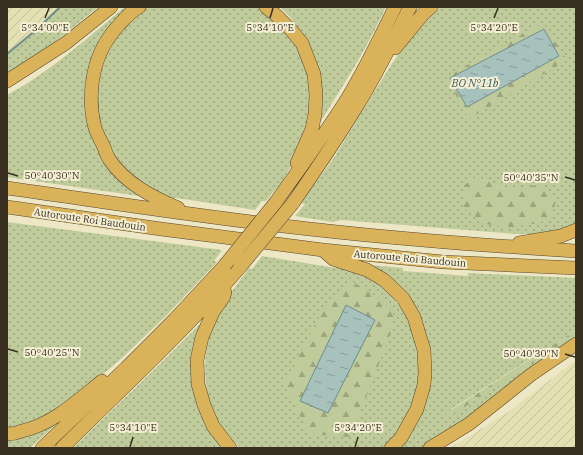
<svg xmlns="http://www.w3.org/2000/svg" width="583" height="455" font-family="'IBM Plex Serif',serif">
	<defs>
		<pattern id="farmland-furrows" width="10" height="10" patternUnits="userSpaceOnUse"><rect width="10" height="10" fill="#e3e1b4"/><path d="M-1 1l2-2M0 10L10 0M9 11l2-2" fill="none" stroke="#c4c19a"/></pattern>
		<pattern id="grass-dots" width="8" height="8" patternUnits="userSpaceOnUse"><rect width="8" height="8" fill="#bfcb9a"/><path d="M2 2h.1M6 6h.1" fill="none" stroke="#9ca57d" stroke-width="1.8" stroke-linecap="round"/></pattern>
		<pattern id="forest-firs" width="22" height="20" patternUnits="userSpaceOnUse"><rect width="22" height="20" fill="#bfcb9a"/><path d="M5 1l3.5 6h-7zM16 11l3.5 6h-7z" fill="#9ca57d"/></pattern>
		<pattern id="water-ripples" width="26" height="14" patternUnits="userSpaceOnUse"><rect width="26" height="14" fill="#a7c1bd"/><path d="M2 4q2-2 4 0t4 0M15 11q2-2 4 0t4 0" fill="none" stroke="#899d99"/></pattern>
	</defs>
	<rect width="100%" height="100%" fill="#ede7c6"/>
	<path fill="url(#farmland-furrows)" d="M 7,7 L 60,7 L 36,30 L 7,54 Z
		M 576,360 L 576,448 L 450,448 L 508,412 Z"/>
	<path fill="url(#grass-dots)" fill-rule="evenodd" d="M 60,7 L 98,7 L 55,42 L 7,74 L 7,54 L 36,30 Z
		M 125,7 L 129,7 L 94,54 L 85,83 L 86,111 L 92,137 L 103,161 L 123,184 L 139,196 L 7,177 L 7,95 C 50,72 87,38 125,7 Z
		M 147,7 L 262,7 L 277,18 L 303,55 L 310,85 L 310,117 L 292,165 L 281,183 L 266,201 L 262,201 L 255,210 L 177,198 L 170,198 L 158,194 L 132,177 L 122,166 L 111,150 L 104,134 L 99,115 L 97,99 L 98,80 L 108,49 L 126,22 L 139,12 Z
		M 280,7 L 386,7 C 367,49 342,87 318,126 L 309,44 L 291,18 Z
		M 440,7 L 576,7 L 576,224 L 560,231 L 541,234 L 516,234 L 341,220 L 332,222 L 295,216 L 305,204 L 301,203 L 335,156 L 391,65 L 411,36 L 427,19 ZM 477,177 L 507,189 L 464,185 Z
		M 7,222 L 222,250 L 214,261 L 217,262 L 167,315 L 122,358 L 86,389 L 39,422 L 7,430 Z
		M 262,256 L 336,268 L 337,265 C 346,268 363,273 371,278 C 412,307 430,355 413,402 C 411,408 409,414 406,420 C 400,431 392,439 383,448 L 240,448 C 232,439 223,430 217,419 C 200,386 202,344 219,311 C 221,306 224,302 227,298 C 234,288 242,278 249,268 L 252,269 Z
		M 370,265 L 403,268 L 403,271 L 468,276 L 468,273 L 576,278 L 576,330 L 445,413 L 518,373 L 576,338 L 468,421 L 422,448 L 400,448 L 409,435 L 419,418 L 424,333 Z
		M 204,320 L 192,361 L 223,448 L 73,448 L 158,366 Z
		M 55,425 L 30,448 L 7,448 L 7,439 L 32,435 Z"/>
	<path fill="url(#forest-firs)" d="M 543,23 L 567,60 L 469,119 L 446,77 Z
		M 477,177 L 507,189 L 538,185 L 557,199 L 551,216 L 539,223 L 507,228 L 486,224 L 463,208 L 464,185 Z
		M 353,282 L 379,298 L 394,314 L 389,339 L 350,437 L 309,434 L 284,383 L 324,308 Z
		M 576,330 L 576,338 L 518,373 L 449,417 L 445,414 Z"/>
	<path fill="url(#water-ripples)" stroke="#6e8f8b" d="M 544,29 L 559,56 L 467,107 L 450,78 Z
		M 346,305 L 375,320 L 328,413 L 300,401 Z"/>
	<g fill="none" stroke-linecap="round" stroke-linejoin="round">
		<path stroke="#6e8f8b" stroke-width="2" d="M 7,54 L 36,30 L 60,7"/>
		<defs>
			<path id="motorway" d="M 139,7 C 130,12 126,17 119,25 C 93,52 86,92 95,128 C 97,134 100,139 103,145 C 105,149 106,154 109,159 C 125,183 152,197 178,208
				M 266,7 L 277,16 L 291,30 L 302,43 L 314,74 L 316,95 L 315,114 L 312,129 L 297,163
				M 395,48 L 423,14 L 431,7
				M 7,81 L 66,43 L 111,7
				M 7,188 C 114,203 221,220 328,231 C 411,240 493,246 576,251
				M 276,202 C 300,168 325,134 347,99 C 365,69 380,38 395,7
				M 293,203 C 315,171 337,139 357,106 C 377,74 393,40 410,7
				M 7,207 L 161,229 L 323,250 L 443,262 L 576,268
				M 519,243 L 561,236 L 576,230
				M 324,251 L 333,259 L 367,270 L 384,280 L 403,298 L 414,317 L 420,337 L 424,350 L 425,373 L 424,385 L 417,409 L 401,438 L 391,448
				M 225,292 L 224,296 L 213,312 L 202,337 L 197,360 L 198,384 L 204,405 L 213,426 L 230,448
				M 7,434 C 12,434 17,433 22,431 C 53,424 77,401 102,381
				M 42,448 L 126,368 L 175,319 L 225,265
				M 62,448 C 93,418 123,388 154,358 C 183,329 213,299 240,267
				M 430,448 L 469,424 L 532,374 L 576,344"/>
		</defs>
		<use href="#motorway" stroke="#564730" stroke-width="14"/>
		<use href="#motorway" stroke="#d9b25a" stroke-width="13"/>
		<defs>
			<path id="motorway-bridge" d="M 225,265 L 276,202
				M 240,267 L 293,203"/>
		</defs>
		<use href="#motorway-bridge" stroke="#564730" stroke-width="14" stroke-linecap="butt"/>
		<use href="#motorway-bridge" stroke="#d9b25a" stroke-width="13"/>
	</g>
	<path fill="none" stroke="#392f20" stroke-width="1.5" d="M 45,18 L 49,8M 270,18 L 273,8M 494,18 L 498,8M 8,173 L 18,176M 565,177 L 575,180M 8,349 L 18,352M 565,354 L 575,357M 130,447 L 133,437M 355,447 L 358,437"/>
	<g text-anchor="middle" stroke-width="4" stroke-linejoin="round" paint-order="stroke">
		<g font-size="10" fill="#392f20" stroke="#f5f0d5">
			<text transform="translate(90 219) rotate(8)" y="4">Autoroute Roi Baudouin</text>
			<text transform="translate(410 258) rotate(5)" y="4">Autoroute Roi Baudouin</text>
		</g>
		<g font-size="11" font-style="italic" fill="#2f5558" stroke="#f5f0d5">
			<text x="475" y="87">BO N°11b</text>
		</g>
	</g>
	<g font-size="10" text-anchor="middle" fill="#392f20" stroke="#f5f0d5" stroke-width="4" stroke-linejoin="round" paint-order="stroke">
		<text x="45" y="31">5°34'00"E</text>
		<text x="270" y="31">5°34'10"E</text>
		<text x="494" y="31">5°34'20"E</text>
		<text x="52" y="179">50°40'30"N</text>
		<text x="531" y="181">50°40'35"N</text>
		<text x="52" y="356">50°40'25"N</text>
		<text x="531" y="357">50°40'30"N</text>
		<text x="133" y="431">5°34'10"E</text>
		<text x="358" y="431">5°34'20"E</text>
	</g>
	<rect width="583" height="455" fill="none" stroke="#392f20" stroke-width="16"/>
</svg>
